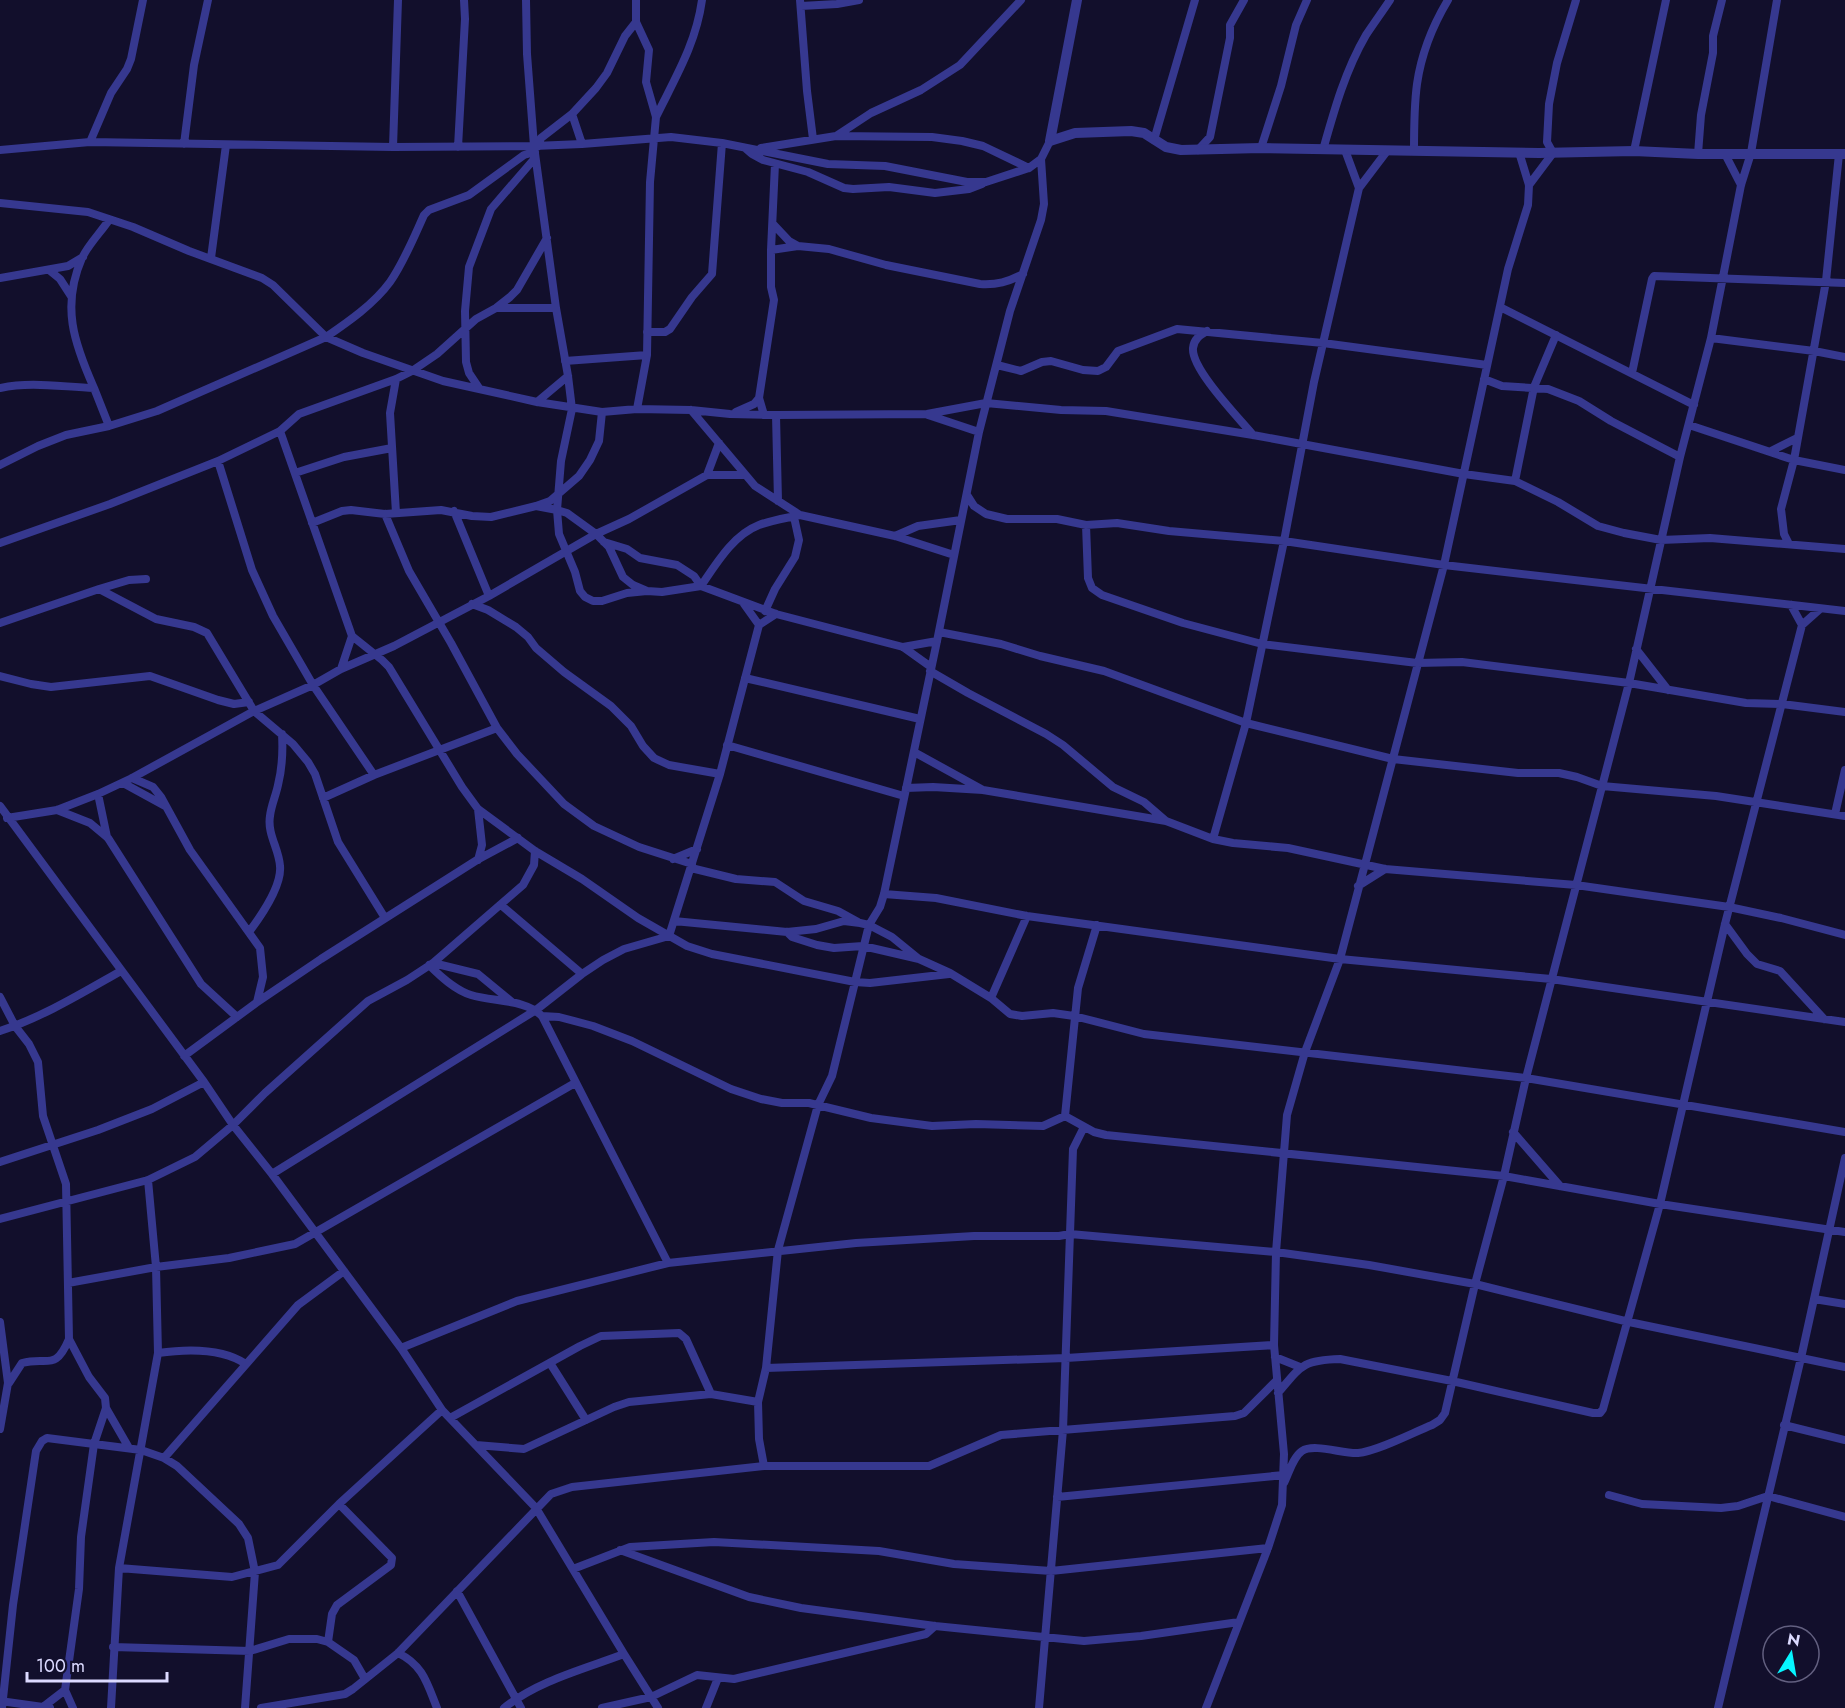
<svg xmlns="http://www.w3.org/2000/svg" width="1845" height="1708" font-family="Jost,sans-serif">
	<rect width="100%" height="100%" fill="#120f2c"/>
	<g fill="none" stroke-linecap="round" stroke-linejoin="round">
		<path stroke="#36388f" stroke-width="8" d="M 526,0 L 527,54 L 534,146 L 556,308 L 568,376 L 572,409 L 561,461 L 557,510 L 559,534 L 575,572 L 580,591 L 585,597 L 593,601 L 602,601 L 627,593 L 647,591
			M 636,0 L 636,22 L 649,50 L 646,82 L 656,117 L 650,182 L 647,355 L 637,409
			M 800,0 L 807,91 L 813,139
			M 801,6 L 837,4 L 859,0
			M 572,114 L 582,144
			M 656,117 C 675,78 696,44 702,0
			M 836,136 L 871,113 L 921,90 L 960,65 L 1021,0
			M 1154,140 L 1195,0
			M 90,142 L 111,93 L 127,69 L 131,59 L 143,0
			M 184,144 L 194,65 L 208,0
			M 538,146 L 541,138 L 572,114 L 596,88 L 607,73 L 625,36 L 636,22
			M 393,147 L 398,0
			M 458,147 L 465,19 L 464,0
			M 745,148 L 752,154 L 763,160 L 808,172 L 844,188 L 853,189 L 889,187 L 935,193 L 969,189 L 982,184
			M 761,148 L 836,136 L 932,137 L 962,141 L 983,146 L 1029,168
			M 1261,148 L 1281,86 L 1296,25 L 1307,0
			M 0,150 L 90,142 L 393,147 L 534,146 L 582,144 L 671,137 L 722,143 L 828,164 L 885,166 L 967,182 L 986,182 L 1029,168 L 1041,159 L 1050,141
			M 1198,150 L 1210,137 L 1230,38 L 1230,25 L 1244,0
			M 1323,150 C 1334,111 1345,71 1366,35 C 1374,23 1382,12 1390,0
			M 1345,150 L 1359,188
			M 1414,151 C 1414,129 1414,106 1417,84 C 1421,56 1433,25 1448,0
			M 1634,151 L 1666,0
			M 1698,154 L 1701,115 L 1713,53 L 1713,36 L 1722,0
			M 1725,154 L 1741,185
			M 1529,185 L 1553,153 L 1547,142 L 1549,104 L 1557,63 L 1576,0
			M 0,203 L 88,212 L 133,227 L 189,251 L 262,278 L 273,285 L 326,337 L 363,353 L 443,381 L 537,402 L 602,412 L 637,409 L 691,410 L 730,414 L 776,415 L 927,414 L 986,403 L 1061,410 L 1106,411 L 1253,435 L 1464,474 L 1515,481 L 1558,502 L 1598,526 L 1624,533 L 1661,540 L 1710,538 L 1845,549
			M 773,224 L 789,241 L 798,246
			M 771,250 L 798,246 L 829,249 L 886,265 L 980,284 C 997,285 1008,282 1023,274
			M 211,258 L 226,145
			M 49,270 L 60,279 L 71,296
			M 0,278 L 68,266 L 83,257
			M 1500,307 L 1694,405
			M 497,308 L 556,308
			M 1207,331 C 1200,335 1194,339 1193,348 C 1191,369 1239,418 1253,435
			M 647,332 L 665,332 L 670,329 L 692,297 L 712,274 L 722,143
			M 1711,338 L 1814,351 L 1845,357
			M 565,361 L 647,355
			M 997,365 L 1021,371 L 1042,362 L 1051,361 L 1083,370 L 1098,371 L 1106,367 L 1118,351 L 1177,329 L 1323,343 L 1487,365
			M 1632,373 L 1652,279 L 1654,276 L 1845,283
			M 396,379 L 390,413 L 396,513
			M 1484,379 L 1502,386 L 1548,389 L 1579,401 L 1611,421 L 1680,457
			M 0,388 C 31,381 62,387 94,388 L 109,426
			M 94,388 C 74,343 61,306 82,258 C 88,245 101,232 109,220
			M 479,388 L 469,373 L 466,362 L 465,311 L 469,267 L 491,209 L 535,158
			M 537,402 L 568,376
			M 691,410 L 755,486 L 800,515 L 895,536 L 954,555
			M 736,412 L 754,404 L 759,398
			M 764,415 L 759,398 L 774,300 L 771,287 L 771,250 L 775,164
			M 776,415 L 778,501
			M 928,415 L 979,432
			M 1689,425 L 1794,460 L 1845,470
			M 280,431 L 352,636 L 382,660 L 389,667 L 462,787 L 478,809 L 535,851 L 582,879 L 638,918 L 687,946 L 712,954 L 855,982 L 870,983 L 949,974
			M 1771,451 L 1797,438
			M 218,461 L 252,570 L 273,616 L 313,685 L 374,775
			M 0,465 L 38,446 L 66,435 L 109,426 L 157,411 L 326,337 C 348,322 374,304 390,282 C 404,262 414,237 424,215 L 429,210 L 469,195 L 524,155 L 535,152
			M 295,473 L 344,457 L 392,448
			M 707,475 L 719,443
			M 1515,481 L 1534,387 L 1556,335
			M 967,495 L 974,506 L 986,514 L 1007,519 L 1057,519 L 1086,525 L 1117,523 L 1169,531 L 1284,541 L 1444,565 L 1845,611
			M 536,506 L 557,510 L 567,513 L 596,534 L 609,547 L 623,577 L 633,585 L 647,591 L 662,592 L 701,586 L 776,614 L 903,647 L 931,667
			M 454,511 L 489,596
			M 385,514 L 409,571 L 451,643 L 497,728 L 517,754 L 564,804 L 594,826 L 639,847 L 692,864
			M 312,523 L 342,511 L 351,510 L 385,514 L 441,510 L 472,516 L 491,517 L 536,506 L 550,501 L 579,476 L 590,460 L 599,441 L 602,412
			M 1086,525 L 1088,578 L 1092,588 L 1102,595 L 1183,623 L 1262,644 L 1417,663 L 1462,662 L 1629,683 L 1746,703 L 1782,704 L 1845,712
			M 895,536 L 918,526 L 961,520
			M 604,542 L 627,549 L 640,558 L 677,565 L 694,576 L 701,586
			M 0,543 L 110,504 L 218,461 L 280,431 L 299,414 L 396,379 L 412,371 L 437,354 L 476,319 L 496,308 L 510,297 L 517,290 L 547,238
			M 1789,544 L 1784,534 L 1781,509 L 1794,460 L 1826,281 L 1839,154
			M 701,586 C 716,564 733,535 759,525 C 772,520 787,518 800,515
			M 99,589 L 129,580 L 146,579
			M 472,604 L 488,610 L 516,627 L 528,637 L 536,648 L 564,672 L 611,706 L 631,726 L 643,746 L 654,758 L 669,765 L 720,774
			M 744,604 L 759,625
			M 1791,605 L 1802,625
			M 765,611 L 775,589 L 795,557 L 799,540 L 794,517
			M 0,623 L 99,589 L 156,619 L 194,627 L 207,633 L 254,711 L 293,744 L 308,762 L 315,774 L 338,842 L 385,918
			M 939,632 L 1001,644 L 1040,656 L 1104,671 L 1246,723 L 1393,759 L 1518,773 L 1559,773 L 1577,777 L 1602,786 L 1716,796 L 1845,816
			M 903,647 L 937,641
			M 1636,649 L 1668,690
			M 341,669 L 352,636
			M 930,671 L 968,693 L 1046,734 L 1063,745 L 1113,787 L 1144,802 L 1166,821
			M 0,676 L 31,684 L 51,687 L 150,676 L 218,700 L 234,704 L 249,702
			M 745,678 L 920,719
			M 727,745 L 904,796
			M 914,752 L 983,790
			M 132,778 L 153,787 L 161,797 L 190,850 L 260,948 L 263,977 L 257,1002
			M 123,783 L 165,806
			M 906,788 L 933,787 L 983,790 L 1166,821 L 1213,839 L 1233,843 L 1288,848 L 1385,869 L 1576,885 L 1729,907 L 1781,918 L 1845,935
			M 98,794 L 107,837
			M 323,798 L 374,775 L 497,728
			M 0,806 L 204,1082 L 233,1125 L 272,1174 L 401,1348 L 442,1410 L 536,1508 L 624,1654 L 658,1708
			M 57,810 L 90,823 L 108,838 L 201,984 L 237,1017
			M 1835,814 L 1845,770
			M 7,818 L 57,810 L 98,794 L 132,778 L 254,711 L 313,685 L 341,669 L 394,646 L 489,596 L 596,534 L 629,519 L 707,475 L 744,475
			M 1213,839 L 1246,723 L 1284,541 L 1314,382 L 1359,188 L 1387,151
			M 673,859 L 697,849
			M 478,860 L 482,845 L 478,809
			M 691,868 L 736,879 L 775,882 L 804,901 L 838,911 L 858,922
			M 1358,886 L 1385,869
			M 884,894 L 936,898 L 1027,916 L 1340,959 L 1551,979 L 1845,1022
			M 501,905 L 582,974
			M 674,921 L 787,932 L 816,929 L 844,921 L 860,923 L 869,925 L 892,937 L 919,959
			M 1725,924 L 1747,954 L 1757,964 L 1780,971 L 1824,1019
			M 249,932 C 261,916 282,886 280,866 C 279,849 267,834 270,816 C 271,806 276,795 278,785 C 282,769 283,751 282,734
			M 787,932 L 792,937 L 817,945 L 834,948 L 863,946 L 919,959 L 950,973 L 991,998 L 1010,1014 L 1022,1016 L 1053,1013 L 1074,1016 L 1144,1034 L 1526,1078 L 1845,1132
			M 669,936 L 720,774 L 759,625 L 776,614
			M 433,963 L 478,974 L 512,1002
			M 429,965 C 441,977 455,990 471,995 C 494,1002 525,999 542,1016 L 668,1263
			M 0,997 L 15,1026 L 29,1044 L 38,1062 L 43,1116 L 66,1184 L 69,1339 L 89,1377 L 105,1398 L 106,1408 L 94,1444 L 81,1537 L 79,1589 L 65,1690 L 73,1708
			M 991,998 L 1027,916
			M 542,1016 L 559,1017 L 593,1026 L 632,1041 L 731,1089 L 761,1099 L 782,1103 L 809,1103 L 871,1118 L 932,1126 L 976,1124 L 1043,1126 L 1065,1116 L 1078,988 L 1097,925
			M 0,1031 C 43,1017 82,993 121,971
			M 184,1056 L 256,1003 L 321,959 L 477,860 L 518,838
			M 1065,1116 L 1094,1132 L 1106,1135 L 1504,1176 L 1660,1204 L 1845,1232
			M 1513,1132 L 1560,1186
			M 0,1162 L 98,1130 L 152,1109 L 204,1082
			M 272,1174 L 536,1010 L 582,974 L 603,960 L 624,949 L 669,936
			M 0,1219 L 148,1180 L 195,1157 L 233,1125 L 265,1093 L 368,1001 L 407,980 L 433,963 L 523,885 L 534,865 L 535,851
			M 68,1283 L 156,1267 L 229,1258 L 295,1244 L 575,1083
			M 1814,1299 L 1845,1304
			M 0,1322 L 8,1383 L 0,1429
			M 401,1348 L 517,1301 L 668,1263 L 856,1243 L 974,1236 L 1059,1236 L 1070,1234 L 1276,1252 L 1369,1265 L 1475,1284 L 1629,1322 L 1845,1367
			M 158,1353 C 186,1349 222,1348 246,1364
			M 1275,1357 L 1300,1367
			M 550,1363 L 586,1420
			M 766,1368 L 1066,1358 L 1274,1345
			M 9,1383 L 22,1363 C 48,1356 55,1372 69,1339
			M 1278,1393 C 1301,1366 1302,1360 1340,1359 L 1452,1381 L 1593,1413 L 1600,1413 L 1603,1409 L 1660,1204 L 1725,924 L 1802,625 L 1820,609
			M 106,1408 L 129,1448
			M 450,1418 L 580,1346 L 601,1336 L 679,1333 L 686,1339 L 711,1394
			M 1784,1425 L 1845,1440
			M 476,1445 L 524,1449 L 614,1407 L 629,1402 L 711,1394 L 758,1402
			M 164,1458 L 298,1305 L 344,1271
			M 764,1466 L 759,1439 L 758,1402 L 766,1368 L 778,1250 L 818,1105 L 832,1076 L 869,925 L 880,907 L 884,894 L 937,641 L 979,432 L 1010,311 L 1041,220 L 1044,204 L 1041,159
			M 1284,1483 C 1289,1473 1293,1457 1302,1451 C 1314,1443 1343,1454 1358,1453 C 1378,1451 1412,1433 1432,1425 L 1440,1420 L 1445,1413 L 1475,1284 L 1504,1176 L 1526,1078 L 1629,683 L 1680,457 L 1711,338 L 1741,185 L 1751,153 L 1777,0
			M 1609,1495 L 1642,1504 L 1721,1508 L 1738,1506 L 1768,1496 L 1845,1517
			M 1057,1497 L 1284,1475
			M 620,1550 L 749,1597 L 801,1608 L 935,1626 L 1084,1641 L 1141,1636 L 1239,1622
			M 119,1568 L 232,1577 L 278,1565 L 339,1504 L 442,1410
			M 573,1569 L 630,1547 L 714,1542 L 879,1551 L 954,1564 L 1051,1571 L 1268,1548
			M 457,1591 L 521,1708
			M 328,1642 L 332,1614 L 337,1605 L 391,1565 L 392,1558 L 339,1504
			M 113,1647 L 250,1651 L 289,1639 L 317,1639 L 328,1642 L 354,1660 L 365,1679
			M 398,1653 C 423,1665 427,1683 437,1708
			M 0,1701 L 50,1708
			M 43,1707 L 65,1690
			M 2,1708 L 13,1605 L 36,1451 L 42,1441 L 47,1438 L 141,1450 L 164,1458 L 177,1466 L 239,1524 L 248,1538 L 255,1572 L 245,1708
			M 111,1708 L 119,1568 L 158,1353 L 156,1267 L 148,1180
			M 261,1708 L 345,1694 L 353,1689 L 398,1653 L 551,1494 L 572,1487 L 764,1466 L 929,1466 L 1001,1435 L 1235,1416 L 1244,1413 L 1276,1381
			M 504,1708 C 537,1681 584,1669 624,1654
			M 602,1708 L 651,1697 L 697,1675 L 734,1679 L 926,1634 L 935,1626
			M 706,1708 L 718,1678
			M 1039,1708 L 1063,1430 L 1073,1149 L 1084,1127
			M 1206,1708 L 1268,1548 L 1282,1505 L 1284,1454 L 1274,1345 L 1276,1252 L 1287,1115 L 1305,1052 L 1340,959 L 1444,565 L 1508,269 L 1528,205 L 1529,185 L 1519,152
			M 1718,1708 L 1801,1358 L 1845,1158"/>
		<path stroke="#36388f" stroke-width="10" d="M 1050,141 L 1075,133 L 1131,131 L 1144,133 L 1166,147 L 1181,150 L 1261,148 L 1539,153 L 1634,151 L 1698,154 L 1845,154
			M 1050,141 L 1077,0"/>
	</g>
	<g transform="translate(1791 1654) rotate(11)"><circle r="28" fill="#120f2c" stroke="#636080" stroke-width="1.5"/>
	<path d="M0-4.5L10 22L0 15L-10 22Z" fill="#06f5ff"/>
	<text y="-9" font-size="16" font-weight="bold" text-anchor="middle" fill="#dcdaff">N</text>
	</g>
	<path d="M27 1672v9h140v-9" fill="none" stroke="#dcdaff" stroke-width="3"/>
	<text x="36" y="1672" font-size="18" fill="#dcdaff" stroke="#120f2c" stroke-width="4.5" paint-order="stroke">100 m</text>
</svg>
